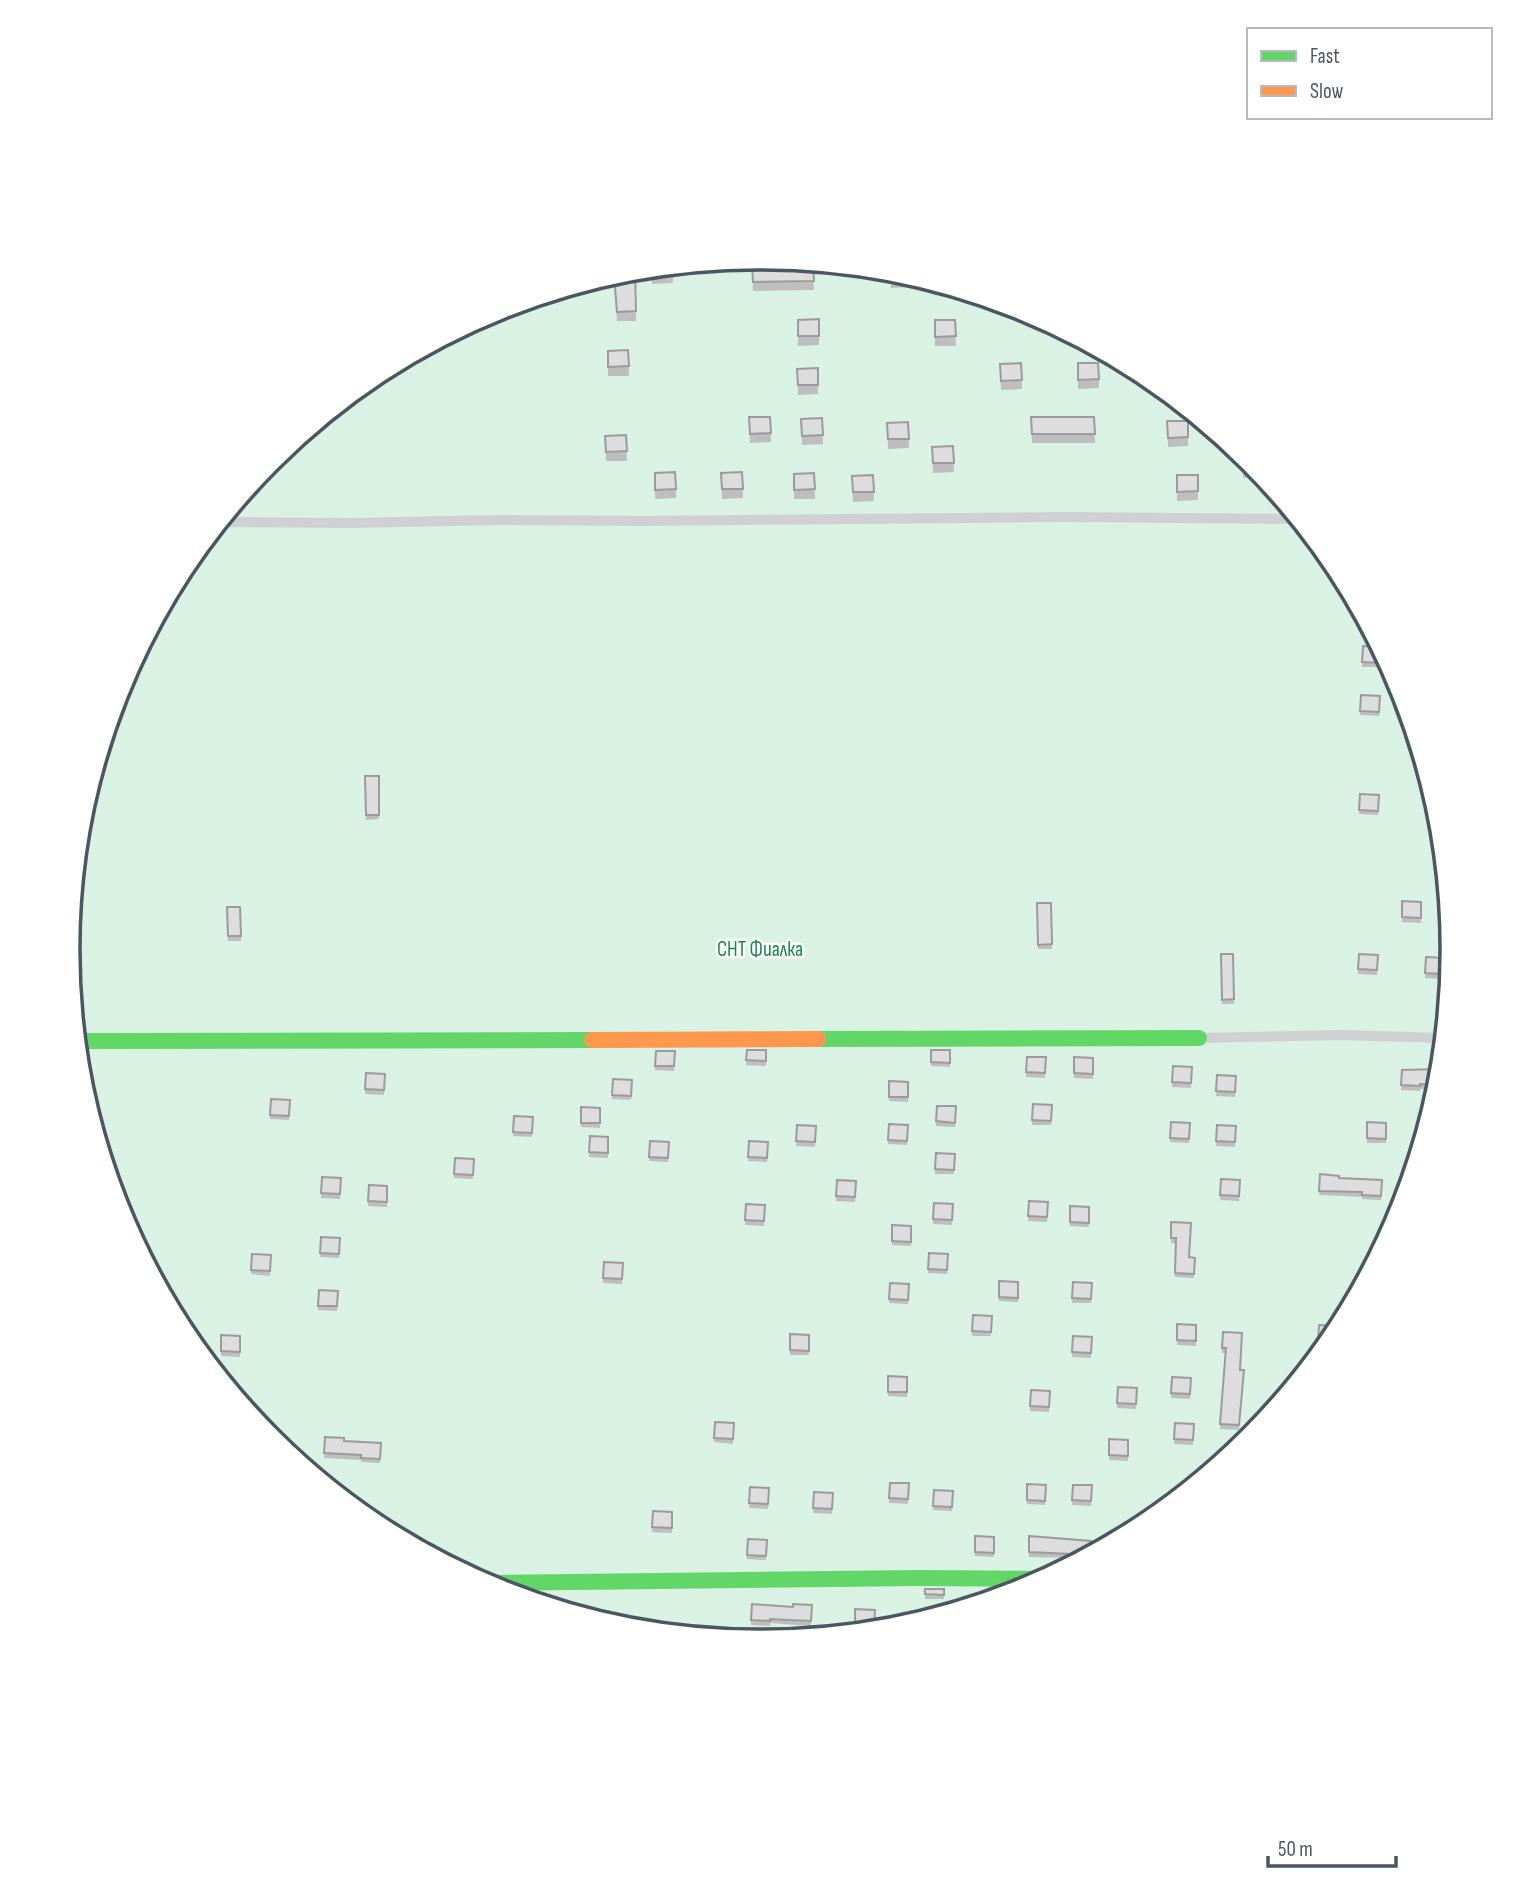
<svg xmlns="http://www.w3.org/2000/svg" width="1520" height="1898" font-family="'Sofia Sans Condensed',sans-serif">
	<rect width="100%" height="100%" fill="#f4f4f4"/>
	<path fill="#d9f2e3" d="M70 949a690 690 0 1 1 1380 0a690 690 0 1 1-1380 0Z"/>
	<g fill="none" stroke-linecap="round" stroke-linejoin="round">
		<path stroke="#ced0d2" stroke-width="10" d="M 220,522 L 352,523 L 499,520 L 643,521 L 1064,517 L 1298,519
			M 1199,1038 L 1342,1035 L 1443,1038"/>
		<path stroke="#63d668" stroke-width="16" d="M 818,1039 L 1199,1038
			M 77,1041 L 592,1040
			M 486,1583 L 921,1578 L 1041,1579"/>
		<path stroke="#ff974d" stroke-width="16" d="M 592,1040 L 818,1039"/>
	</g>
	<path fill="#bebebf" d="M 813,264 L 814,290 L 753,291 L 752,265 Z
		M 652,268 L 673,274 L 673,283 L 652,284 Z
		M 625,270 L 635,270 L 636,321 L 617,321 L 613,274 Z
		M 890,270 L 912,276 L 912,287 L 891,288 Z
		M 934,282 L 955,289 L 955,294 L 934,295 Z
		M 798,320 L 819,336 L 819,345 L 798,346 Z
		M 935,320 L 955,320 L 956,346 L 935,346 Z
		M 628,350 L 629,376 L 608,376 L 608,351 Z
		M 1021,363 L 1022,389 L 1001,390 L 1000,364 Z
		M 1078,363 L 1099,379 L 1099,388 L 1078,389 Z
		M 818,368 L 818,394 L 798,395 L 797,369 Z
		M 749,417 L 770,417 L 771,442 L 750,443 Z
		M 1031,417 L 1094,417 L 1095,443 L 1032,443 Z
		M 822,418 L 823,444 L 802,445 L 801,419 Z
		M 1167,421 L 1188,421 L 1188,446 L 1168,447 Z
		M 908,422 L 909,448 L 888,449 L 887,423 Z
		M 626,435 L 627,461 L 606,461 L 605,436 Z
		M 1221,436 L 1232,446 L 1221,447 Z
		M 953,446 L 954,472 L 933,473 L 932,447 Z
		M 1243,455 L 1249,460 L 1263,477 L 1243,478 Z
		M 742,472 L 743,498 L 722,499 L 721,473 Z
		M 655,473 L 676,489 L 676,498 L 655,499 Z
		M 814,473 L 815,499 L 794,499 L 794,474 Z
		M 873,475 L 874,501 L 853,502 L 852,476 Z
		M 1177,475 L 1198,475 L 1198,500 L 1177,501 Z
		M 1363,646 L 1382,652 L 1381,667 L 1362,667 Z
		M 1361,695 L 1380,696 L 1379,716 L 1360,715 Z
		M 365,776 L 379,776 L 379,819 L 366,820 Z
		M 1360,794 L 1379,795 L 1378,815 L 1359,814 Z
		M 1402,901 L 1421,902 L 1421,923 L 1402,922 Z
		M 1037,903 L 1051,903 L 1052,949 L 1038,949 Z
		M 227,907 L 240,907 L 241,941 L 228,941 Z
		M 1221,954 L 1233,954 L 1234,1004 L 1222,1004 Z
		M 1359,954 L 1378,955 L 1377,975 L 1358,974 Z
		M 1426,957 L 1445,958 L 1444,979 L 1425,978 Z
		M 747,1050 L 766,1050 L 766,1066 L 746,1065 Z
		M 931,1050 L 950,1050 L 950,1067 L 931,1066 Z
		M 675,1051 L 674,1071 L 655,1070 L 655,1066 Z
		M 1027,1057 L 1046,1057 L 1045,1078 L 1026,1077 Z
		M 1074,1057 L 1093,1058 L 1093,1079 L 1074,1078 Z
		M 1173,1066 L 1192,1067 L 1191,1088 L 1172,1087 Z
		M 1402,1070 L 1438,1084 L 1437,1090 L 1420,1089 L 1420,1091 L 1401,1090 Z
		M 366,1073 L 385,1074 L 384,1095 L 365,1094 Z
		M 1217,1075 L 1236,1076 L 1235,1097 L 1216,1096 Z
		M 613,1079 L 632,1080 L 631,1100 L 612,1099 Z
		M 889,1081 L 908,1082 L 908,1102 L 889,1101 Z
		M 271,1099 L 290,1100 L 289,1120 L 270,1119 Z
		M 1033,1104 L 1052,1105 L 1051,1125 L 1032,1125 Z
		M 937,1106 L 956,1106 L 955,1127 L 936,1126 Z
		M 581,1107 L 600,1108 L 600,1128 L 581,1127 Z
		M 514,1116 L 533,1117 L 532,1137 L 513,1136 Z
		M 1171,1122 L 1190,1123 L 1189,1143 L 1170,1142 Z
		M 1367,1122 L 1386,1123 L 1386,1143 L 1367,1143 Z
		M 889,1124 L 908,1125 L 907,1145 L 888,1144 Z
		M 797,1125 L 816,1126 L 815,1147 L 796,1146 Z
		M 1217,1125 L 1236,1126 L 1235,1147 L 1216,1146 Z
		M 590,1136 L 608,1137 L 608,1158 L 589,1157 Z
		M 650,1141 L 669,1142 L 668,1162 L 649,1161 Z
		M 749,1141 L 768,1142 L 767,1162 L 748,1161 Z
		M 936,1153 L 955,1154 L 954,1174 L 935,1174 Z
		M 455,1158 L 474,1159 L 473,1179 L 454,1178 Z
		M 1320,1174 L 1339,1178 L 1382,1180 L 1381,1200 L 1362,1199 L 1362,1197 L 1319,1195 Z
		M 322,1177 L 341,1178 L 340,1199 L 321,1198 Z
		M 1221,1179 L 1240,1180 L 1239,1201 L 1220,1200 Z
		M 856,1181 L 855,1202 L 836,1201 L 836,1196 Z
		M 369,1185 L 387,1186 L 387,1207 L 368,1206 Z
		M 1029,1201 L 1048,1202 L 1047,1222 L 1028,1221 Z
		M 934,1203 L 953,1204 L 952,1225 L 933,1224 Z
		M 765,1205 L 764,1226 L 745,1225 L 745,1220 Z
		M 1070,1206 L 1089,1207 L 1089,1227 L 1070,1226 Z
		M 1171,1222 L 1189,1257 L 1195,1258 L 1194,1278 L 1175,1277 L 1176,1243 L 1171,1243 Z
		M 892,1225 L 911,1226 L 911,1246 L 892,1245 Z
		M 321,1237 L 340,1238 L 339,1258 L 320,1257 Z
		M 929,1253 L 948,1254 L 947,1274 L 928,1273 Z
		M 252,1254 L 271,1255 L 270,1276 L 251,1274 Z
		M 623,1263 L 622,1284 L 603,1283 L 603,1278 Z
		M 999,1281 L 1018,1282 L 1018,1302 L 999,1301 Z
		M 1073,1282 L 1092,1283 L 1091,1303 L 1072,1303 Z
		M 890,1283 L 909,1284 L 908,1304 L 889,1303 Z
		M 338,1291 L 337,1311 L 318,1310 L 318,1306 Z
		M 992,1316 L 991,1336 L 972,1336 L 972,1331 Z
		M 1177,1324 L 1196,1325 L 1196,1346 L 1177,1345 Z
		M 1319,1325 L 1335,1334 L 1325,1346 L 1318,1346 Z
		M 1242,1333 L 1239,1430 L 1220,1429 L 1225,1353 L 1222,1353 L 1222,1348 Z
		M 221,1335 L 240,1336 L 240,1357 L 221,1356 Z
		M 809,1335 L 809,1355 L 790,1355 L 790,1350 Z
		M 1073,1336 L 1092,1337 L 1091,1358 L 1072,1357 Z
		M 888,1376 L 907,1377 L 907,1397 L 888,1396 Z
		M 1191,1378 L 1190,1399 L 1171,1398 L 1171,1393 Z
		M 1118,1387 L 1137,1388 L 1136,1409 L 1117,1408 Z
		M 1031,1390 L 1050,1391 L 1049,1412 L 1030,1411 Z
		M 715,1422 L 734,1423 L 733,1444 L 714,1442 Z
		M 1175,1423 L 1194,1424 L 1193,1445 L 1174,1444 Z
		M 325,1437 L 344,1441 L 381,1443 L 380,1463 L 361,1462 L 361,1460 L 324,1458 Z
		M 1109,1439 L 1128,1440 L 1128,1461 L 1109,1460 Z
		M 909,1483 L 908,1504 L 889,1503 L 889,1498 Z
		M 1027,1484 L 1046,1485 L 1045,1505 L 1027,1504 Z
		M 1073,1485 L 1092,1485 L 1091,1506 L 1072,1505 Z
		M 750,1487 L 769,1488 L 768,1509 L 749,1508 Z
		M 934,1490 L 953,1491 L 952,1511 L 933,1510 Z
		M 814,1492 L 833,1493 L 832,1514 L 813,1513 Z
		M 672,1512 L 672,1533 L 652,1532 L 652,1527 Z
		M 975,1536 L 994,1537 L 994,1557 L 975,1556 Z
		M 1029,1536 L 1091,1541 L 1075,1561 L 1071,1560 L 1071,1558 L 1029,1557 Z
		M 767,1540 L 766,1560 L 747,1559 L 747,1555 Z
		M 925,1589 L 944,1589 L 944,1599 L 925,1599 Z
		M 812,1605 L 811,1626 L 770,1623 L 770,1626 L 751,1625 L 751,1620 L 793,1607 Z
		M 875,1610 L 874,1630 L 855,1629 L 855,1625 Z"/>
	<path fill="#ddddde" stroke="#9b9b9b" stroke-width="2" d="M 813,264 L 814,281 L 753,282 L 752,265 Z
		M 673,266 L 673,274 L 652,274 L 652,268 Z
		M 625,270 L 635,270 L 636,311 L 617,312 L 614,274 Z
		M 891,270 L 912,276 L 912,278 L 891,278 Z
		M 819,319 L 819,336 L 798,336 L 798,320 Z
		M 935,320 L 955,320 L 956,336 L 935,337 Z
		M 628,350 L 629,366 L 608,367 L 608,351 Z
		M 1021,363 L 1022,380 L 1001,381 L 1000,364 Z
		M 1078,363 L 1098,363 L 1099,379 L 1078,380 Z
		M 818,368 L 818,385 L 798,385 L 797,369 Z
		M 749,417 L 770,417 L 771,433 L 750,434 Z
		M 1031,417 L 1094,417 L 1095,434 L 1032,434 Z
		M 822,418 L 823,435 L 802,436 L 801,419 Z
		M 1167,421 L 1188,421 L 1188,437 L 1168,438 Z
		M 908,422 L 909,439 L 888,439 L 887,423 Z
		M 626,435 L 627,451 L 606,452 L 605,436 Z
		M 953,446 L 954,463 L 933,463 L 932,447 Z
		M 1243,455 L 1249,460 L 1256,468 L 1243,468 Z
		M 675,472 L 676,489 L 655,490 L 655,473 Z
		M 742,472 L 743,489 L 722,489 L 721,473 Z
		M 814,473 L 815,489 L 794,490 L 794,474 Z
		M 873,475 L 874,492 L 853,492 L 852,476 Z
		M 1177,475 L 1198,475 L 1198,491 L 1177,492 Z
		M 1363,646 L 1379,647 L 1382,652 L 1381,663 L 1362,662 Z
		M 1361,695 L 1380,696 L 1379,712 L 1360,711 Z
		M 365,776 L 379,776 L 379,815 L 366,815 Z
		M 1360,794 L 1379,795 L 1378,811 L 1359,810 Z
		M 1402,901 L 1421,902 L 1421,918 L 1402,917 Z
		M 1037,903 L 1051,903 L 1052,944 L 1038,945 Z
		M 227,907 L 240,907 L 241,936 L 228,936 Z
		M 1221,954 L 1233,954 L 1234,999 L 1222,1000 Z
		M 1359,954 L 1378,955 L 1377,970 L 1358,969 Z
		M 1426,957 L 1445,958 L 1444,974 L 1425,973 Z
		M 747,1050 L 766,1050 L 766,1061 L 746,1060 Z
		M 931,1050 L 950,1050 L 950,1063 L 931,1062 Z
		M 656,1051 L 675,1051 L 674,1066 L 655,1066 Z
		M 1027,1057 L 1046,1057 L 1045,1073 L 1026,1072 Z
		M 1074,1057 L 1093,1058 L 1093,1074 L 1074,1073 Z
		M 1173,1066 L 1192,1067 L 1191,1083 L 1172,1082 Z
		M 1440,1069 L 1438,1085 L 1420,1084 L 1420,1086 L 1401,1085 L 1402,1070 Z
		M 366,1073 L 385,1074 L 384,1090 L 365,1089 Z
		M 1217,1075 L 1236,1076 L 1235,1092 L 1216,1091 Z
		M 613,1079 L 632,1080 L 631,1096 L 612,1095 Z
		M 889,1081 L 908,1082 L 908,1097 L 889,1097 Z
		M 271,1099 L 290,1100 L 289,1116 L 270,1115 Z
		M 1033,1104 L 1052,1105 L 1051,1121 L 1032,1120 Z
		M 937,1106 L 956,1106 L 955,1123 L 936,1121 Z
		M 581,1107 L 600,1108 L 600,1123 L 581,1123 Z
		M 514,1116 L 533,1117 L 532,1133 L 513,1132 Z
		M 1171,1122 L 1190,1123 L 1189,1139 L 1170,1138 Z
		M 1367,1122 L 1386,1123 L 1386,1139 L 1367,1138 Z
		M 889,1124 L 908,1125 L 907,1141 L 888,1140 Z
		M 797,1125 L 816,1126 L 815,1142 L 796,1141 Z
		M 1217,1125 L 1236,1126 L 1235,1142 L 1216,1141 Z
		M 590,1136 L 608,1137 L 608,1153 L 589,1152 Z
		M 650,1141 L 669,1142 L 668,1158 L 649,1157 Z
		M 749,1141 L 768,1142 L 767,1158 L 748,1157 Z
		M 936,1153 L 955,1154 L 954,1170 L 935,1169 Z
		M 455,1158 L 474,1159 L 473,1175 L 454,1174 Z
		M 1320,1174 L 1339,1176 L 1339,1178 L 1382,1180 L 1381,1196 L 1362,1195 L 1362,1192 L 1319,1191 Z
		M 322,1177 L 341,1178 L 340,1194 L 321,1193 Z
		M 1221,1179 L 1240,1180 L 1239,1196 L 1220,1195 Z
		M 837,1180 L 856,1181 L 855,1197 L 836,1196 Z
		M 369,1185 L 387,1186 L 387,1202 L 368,1201 Z
		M 1029,1201 L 1048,1202 L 1047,1217 L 1028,1216 Z
		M 934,1203 L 953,1204 L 952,1220 L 933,1219 Z
		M 746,1204 L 765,1205 L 764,1221 L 745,1220 Z
		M 1070,1206 L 1089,1207 L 1089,1223 L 1070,1222 Z
		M 1171,1222 L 1191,1223 L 1189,1257 L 1195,1258 L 1194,1274 L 1175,1273 L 1176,1238 L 1171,1238 Z
		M 892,1225 L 911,1226 L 911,1242 L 892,1241 Z
		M 321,1237 L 340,1238 L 339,1254 L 320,1253 Z
		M 929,1253 L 948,1254 L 947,1270 L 928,1269 Z
		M 252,1254 L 271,1255 L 270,1271 L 251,1270 Z
		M 604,1262 L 623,1263 L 622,1279 L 603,1278 Z
		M 999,1281 L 1018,1282 L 1018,1298 L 999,1297 Z
		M 1073,1282 L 1092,1283 L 1091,1299 L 1072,1298 Z
		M 890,1283 L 909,1284 L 908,1300 L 889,1299 Z
		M 319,1290 L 338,1291 L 337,1306 L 318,1306 Z
		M 973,1315 L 992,1316 L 991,1332 L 972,1331 Z
		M 1177,1324 L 1196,1325 L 1196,1341 L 1177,1340 Z
		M 1319,1325 L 1339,1326 L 1335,1334 L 1328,1341 L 1318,1341 Z
		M 1223,1332 L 1242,1333 L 1240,1370 L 1244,1370 L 1239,1425 L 1220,1424 L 1226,1348 L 1222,1348 Z
		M 790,1334 L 809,1335 L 809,1351 L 790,1350 Z
		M 221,1335 L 240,1336 L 240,1352 L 221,1351 Z
		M 1073,1336 L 1092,1337 L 1091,1353 L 1072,1352 Z
		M 888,1376 L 907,1377 L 907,1392 L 888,1392 Z
		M 1172,1377 L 1191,1378 L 1190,1394 L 1171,1393 Z
		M 1118,1387 L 1137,1388 L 1136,1404 L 1117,1403 Z
		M 1031,1390 L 1050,1391 L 1049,1407 L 1030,1406 Z
		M 715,1422 L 734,1423 L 733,1439 L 714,1438 Z
		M 1175,1423 L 1194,1424 L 1193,1440 L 1174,1439 Z
		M 264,1430 L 281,1431 L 280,1445 L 271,1438 Z
		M 325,1437 L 344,1438 L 344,1441 L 381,1443 L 380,1459 L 361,1458 L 361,1455 L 324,1453 Z
		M 1109,1439 L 1128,1440 L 1128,1456 L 1109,1455 Z
		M 890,1483 L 909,1483 L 908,1499 L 889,1498 Z
		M 1027,1484 L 1046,1485 L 1045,1501 L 1027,1500 Z
		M 1073,1485 L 1092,1485 L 1091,1501 L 1072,1500 Z
		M 750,1487 L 769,1488 L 768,1504 L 749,1503 Z
		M 934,1490 L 953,1491 L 952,1507 L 933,1506 Z
		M 814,1492 L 833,1493 L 832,1509 L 813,1508 Z
		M 653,1511 L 672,1512 L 672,1528 L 652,1527 Z
		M 975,1536 L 994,1537 L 994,1553 L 975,1552 Z
		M 1029,1536 L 1091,1541 L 1090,1553 L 1074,1561 L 1075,1556 L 1071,1556 L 1071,1554 L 1029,1552 Z
		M 748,1539 L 767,1540 L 766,1556 L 747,1555 Z
		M 925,1589 L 944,1589 L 944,1595 L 925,1594 Z
		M 752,1604 L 793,1607 L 793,1604 L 812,1605 L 811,1621 L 770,1619 L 770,1621 L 751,1620 Z
		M 855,1609 L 875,1610 L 874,1626 L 855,1625 Z"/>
	<g text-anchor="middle" stroke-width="5" stroke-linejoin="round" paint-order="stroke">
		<g font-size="21" fill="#17864f" stroke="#fff">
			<text x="760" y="956">СНТ Фиалка</text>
		</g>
	</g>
	<path d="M0 0H1520V1898H0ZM759 270H761A679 679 0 0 1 1440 949V950A679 679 0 0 1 761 1629H759A679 679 0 0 1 80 950V949A679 679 0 0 1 759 270Z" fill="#fff" fill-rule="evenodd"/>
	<path fill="none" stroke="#4a5661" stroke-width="3.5" d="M759 270H761A679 679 0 0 1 1440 949V950A679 679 0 0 1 761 1629H759A679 679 0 0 1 80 950V949A679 679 0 0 1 759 270Z"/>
	<rect x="1247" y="28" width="245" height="91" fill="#ffffff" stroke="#b7bbc0" stroke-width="2"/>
	<rect x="1261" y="51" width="35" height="10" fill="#63d668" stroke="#b7bbc0" stroke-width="2"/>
	<text x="1310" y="63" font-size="21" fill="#4a5661">Fast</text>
	<rect x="1261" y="86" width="35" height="10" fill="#ff974d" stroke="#b7bbc0" stroke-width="2"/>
	<text x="1310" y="98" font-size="21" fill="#4a5661">Slow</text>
	<path d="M1268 1856v10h128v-10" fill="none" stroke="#4a5661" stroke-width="3.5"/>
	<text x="1278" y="1856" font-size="21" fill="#4a5661" stroke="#ffffff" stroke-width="5" paint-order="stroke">50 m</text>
</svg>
